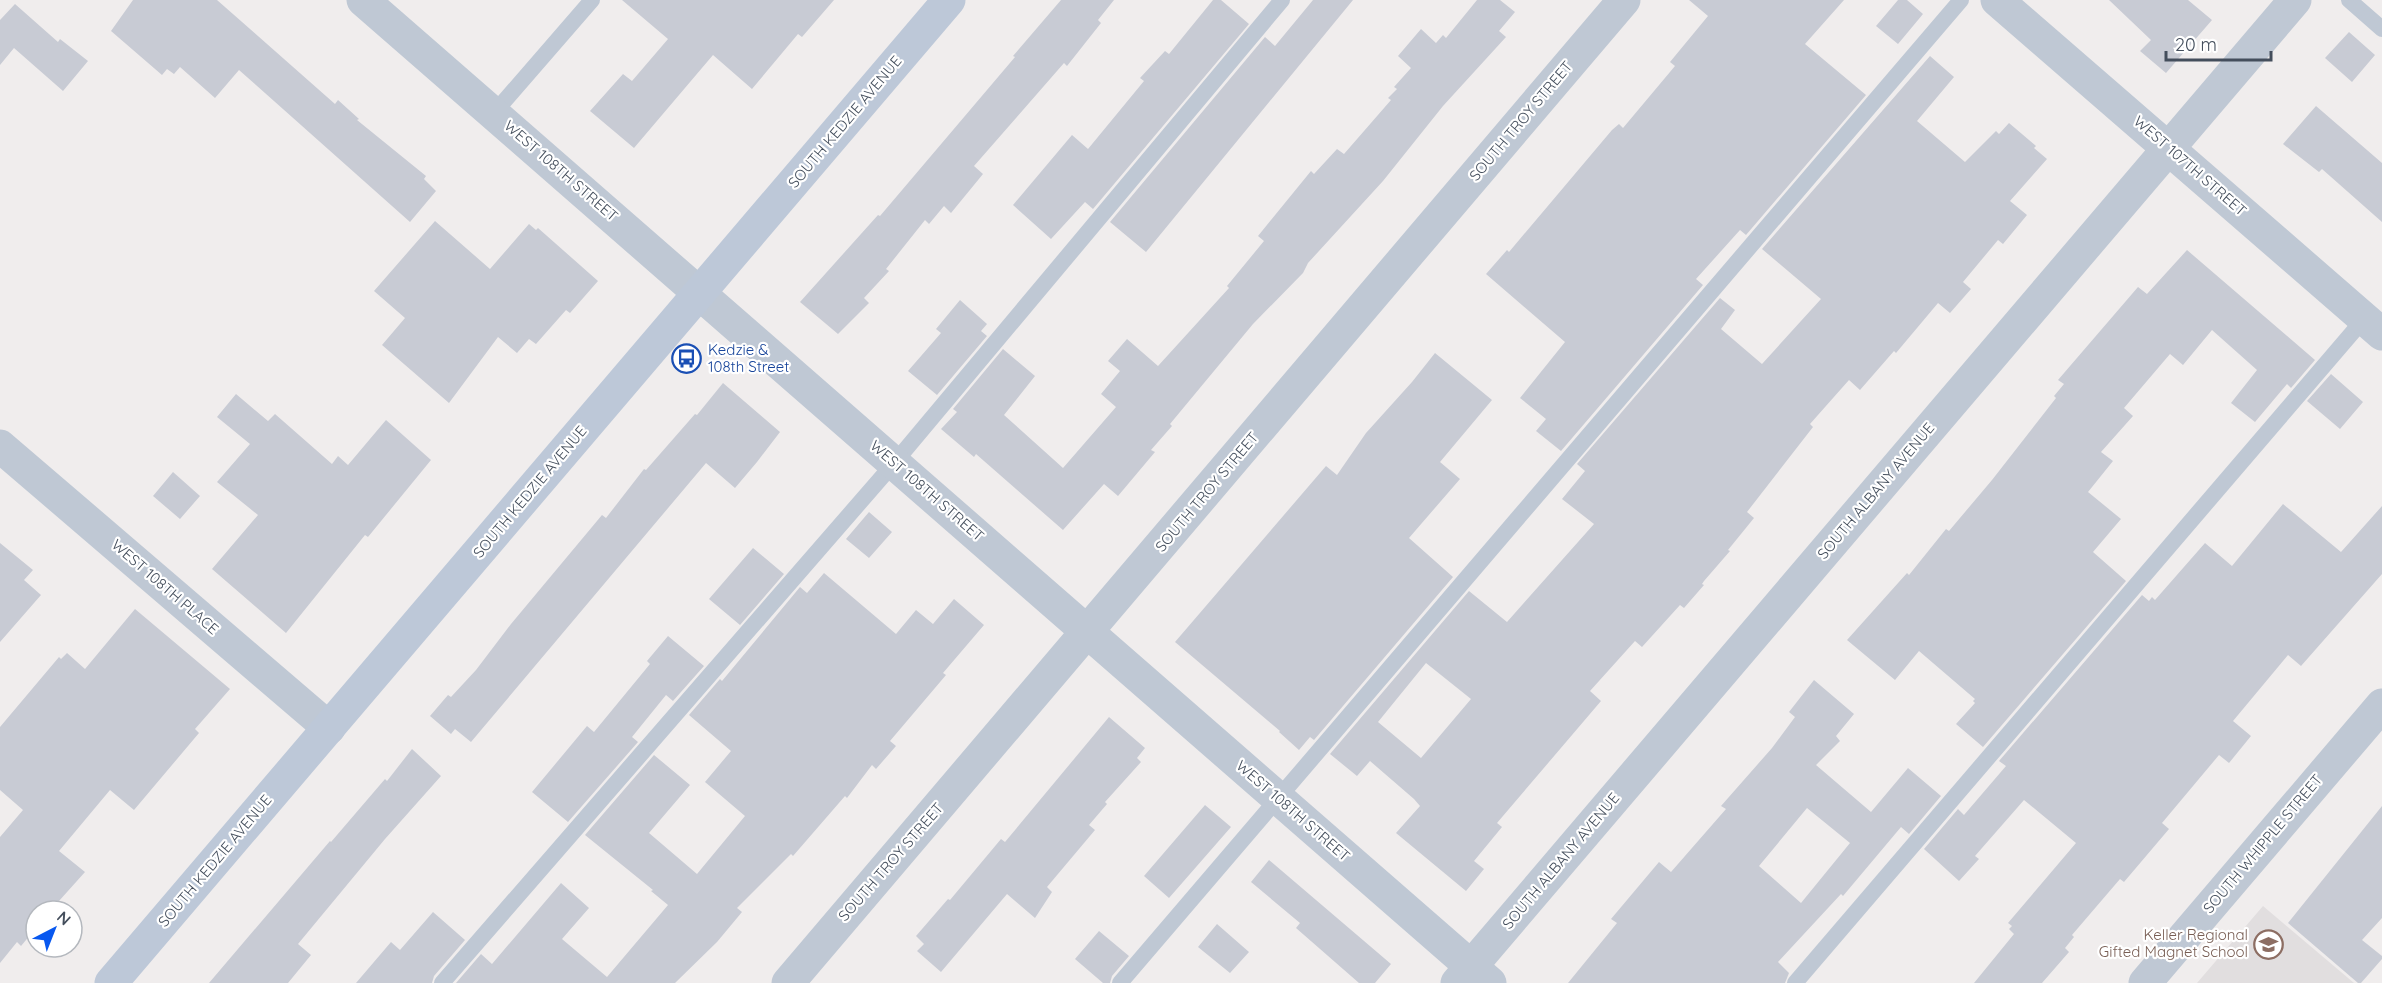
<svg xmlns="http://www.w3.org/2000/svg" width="2382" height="983" font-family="Quicksand,sans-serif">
	<rect width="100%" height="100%" fill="#f0eded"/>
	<path fill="#e1dedf" d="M 2263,906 L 2354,983 L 2197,983 Z"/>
	<path fill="#c8cbd4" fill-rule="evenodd" d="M 133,0 L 217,0 L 335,104 L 338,100 L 359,119 L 357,120 L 426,176 L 424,179 L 436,191 L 410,222 L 239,70 L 215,98 L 180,67 L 174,74 L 167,69 L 162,75 L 111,31 Z
		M 622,0 L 834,0 L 802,37 L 798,34 L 752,89 L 713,55 L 634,148 L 590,111 L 623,74 L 632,81 L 668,39 Z
		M 1061,0 L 1114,0 L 1098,20 L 1101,23 L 1067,66 L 1064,63 L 974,166 L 983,174 L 951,213 L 944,206 L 929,224 L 925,220 L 886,269 L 889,271 L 864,298 L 869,303 L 838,334 L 800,302 L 878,215 L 880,216 L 1015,57 L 1013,56 Z
		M 1213,0 L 1221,0 L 1249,24 L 1093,209 L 1085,202 L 1051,239 L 1013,205 L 1072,135 L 1088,149 L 1144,81 L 1140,78 L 1165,51 L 1169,54 Z
		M 1313,0 L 1353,0 L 1146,252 L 1110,222 L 1265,37 L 1275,46 Z
		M 1477,0 L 1500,0 L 1515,12 L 1499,31 L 1506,37 L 1443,106 L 1383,181 L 1308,263 L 1303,273 L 1253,324 L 1170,424 L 1172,426 L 1151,450 L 1155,452 L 1118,496 L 1104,484 L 1063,530 L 976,454 L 974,457 L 941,429 L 957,412 L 953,409 L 1003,349 L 1035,376 L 1004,415 L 1063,468 L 1116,407 L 1101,394 L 1120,371 L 1108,361 L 1127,339 L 1158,366 L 1229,288 L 1227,286 L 1264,241 L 1258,236 L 1311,171 L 1314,174 L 1337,149 L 1344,154 L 1391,100 L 1388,98 L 1397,89 L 1394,87 L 1411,68 L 1398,56 L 1421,29 L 1436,43 L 1443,35 L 1446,38 Z
		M 1689,0 L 1844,0 L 1805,44 L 1866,95 L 1746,235 L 1740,230 L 1696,279 L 1703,285 L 1561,451 L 1536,431 L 1546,419 L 1520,398 L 1565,342 L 1486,274 L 1507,250 L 1509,252 L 1612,130 L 1619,124 L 1623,128 L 1675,66 L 1670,62 L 1708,16 Z
		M 1898,0 L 1907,0 L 1923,14 L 1898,44 L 1876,26 Z
		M 2109,0 L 2188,0 L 2212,20 L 2166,73 L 2140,51 L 2151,40 Z
		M 15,4 L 58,42 L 60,39 L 88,61 L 63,91 L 14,48 L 0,65 L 0,20 Z
		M 2349,32 L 2375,55 L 2352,82 L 2325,58 Z
		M 1930,56 L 1954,77 L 1917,121 L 1965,162 L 1996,131 L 1999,134 L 2009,123 L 2036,146 L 2034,148 L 2047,159 L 2010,201 L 2027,215 L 2003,244 L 1998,240 L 1963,282 L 1971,289 L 1950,313 L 1938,303 L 1896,353 L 1894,351 L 1860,390 L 1849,380 L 1810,424 L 1813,427 L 1747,512 L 1754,518 L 1728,550 L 1730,551 L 1704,581 L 1702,584 L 1704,585 L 1684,608 L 1680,605 L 1642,647 L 1635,641 L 1590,691 L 1601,701 L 1497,823 L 1502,827 L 1474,861 L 1484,869 L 1466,891 L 1396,833 L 1420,806 L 1414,799 L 1370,761 L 1357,776 L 1330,754 L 1469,591 L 1507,622 L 1594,524 L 1562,499 L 1585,471 L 1577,464 L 1720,298 L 1735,310 L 1721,329 L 1762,364 L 1821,299 L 1762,249 ZM 1426,663 L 1471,699 L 1421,758 L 1378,722 Z
		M 2316,106 L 2382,163 L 2382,222 L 2322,169 L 2319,172 L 2283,144 Z
		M 435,221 L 490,269 L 529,224 L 536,230 L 538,228 L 598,281 L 570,313 L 566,310 L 536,344 L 529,339 L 517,353 L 498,337 L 449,403 L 382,345 L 405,318 L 374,291 Z
		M 2187,250 L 2315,360 L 2291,388 L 2287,384 L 2255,422 L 2231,403 L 2257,370 L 2212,330 L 2183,365 L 2170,354 L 2124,408 L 2133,416 L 2101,452 L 2113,461 L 2088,492 L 2121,519 L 2093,552 L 2126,581 L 1983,747 L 1956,724 L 1975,703 L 1973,701 L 1975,699 L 1919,651 L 1895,680 L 1847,640 L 1907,573 L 1909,575 L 1946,529 L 1949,531 L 1992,480 L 2056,398 L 2054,396 L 2064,384 L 2058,380 L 2138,287 L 2147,294 Z
		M 960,300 L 987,324 L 981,331 L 987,336 L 937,395 L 908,371 L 941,333 L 936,329 Z
		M 1435,353 L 1492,400 L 1440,462 L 1460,479 L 1409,538 L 1453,577 L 1314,740 L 1310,737 L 1299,750 L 1279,732 L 1280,731 L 1175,642 L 1326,466 L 1337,475 L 1366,433 L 1412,382 Z
		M 2331,374 L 2363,402 L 2340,429 L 2307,401 Z
		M 723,383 L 780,432 L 757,462 L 735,488 L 706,463 L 471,742 L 455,729 L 451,734 L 430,716 L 448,695 L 451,697 L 476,670 L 511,624 L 602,515 L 606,518 L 644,469 L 646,470 L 695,414 L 697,415 Z
		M 236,394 L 268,421 L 275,414 L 332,464 L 338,456 L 348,465 L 386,420 L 431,460 L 368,537 L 365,535 L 286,633 L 212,569 L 258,515 L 217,482 L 250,444 L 217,417 Z
		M 173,472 L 200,496 L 180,519 L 153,496 Z
		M 2283,504 L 2341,552 L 2382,506 L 2382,574 L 2301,666 L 2288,655 L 2233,721 L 2251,736 L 2229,763 L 2219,755 L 2162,823 L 2169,829 L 2124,882 L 2120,879 L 2072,935 L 2074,937 L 2065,948 L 2069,952 L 2042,983 L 1974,983 L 2014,934 L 2009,929 L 2012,926 L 2008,923 L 2076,843 L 2024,800 L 1975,856 L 1979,859 L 1959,881 L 1924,849 L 1958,809 L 1964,815 L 2006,766 L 1999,761 L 2142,595 L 2149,601 L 2152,597 L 2155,600 L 2205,543 L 2232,566 Z
		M 869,512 L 892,532 L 869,558 L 846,539 Z
		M 0,543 L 33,570 L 24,580 L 41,595 L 0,642 Z
		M 753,548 L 784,574 L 740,625 L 709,599 Z
		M 824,573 L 896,634 L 916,610 L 933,624 L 954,599 L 984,625 L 943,673 L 946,675 L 890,741 L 896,746 L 876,769 L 872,765 L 847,798 L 845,796 L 793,856 L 791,854 L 737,908 L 742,912 L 717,942 L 675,983 L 456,983 L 481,954 L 492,964 L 561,883 L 589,908 L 562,939 L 607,977 L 668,905 L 651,891 L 653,890 L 585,835 L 654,755 L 690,785 L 649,833 L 697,874 L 745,816 L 705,782 L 731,751 L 689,715 L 720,679 L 722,681 L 800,587 L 807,593 Z
		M 135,609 L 230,689 L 195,729 L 199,733 L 134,810 L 110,790 L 59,851 L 85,872 L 50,911 L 36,911 L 36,928 L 21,946 L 17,942 L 0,963 L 0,837 L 23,810 L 0,790 L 0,727 L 59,657 L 61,659 L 67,653 L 85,669 Z
		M 668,636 L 704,666 L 673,701 L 666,695 L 632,737 L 638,742 L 568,822 L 532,792 L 587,726 L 594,732 L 650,664 L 647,661 Z
		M 1814,680 L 1854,714 L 1836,736 L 1840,741 L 1816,765 L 1871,812 L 1908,768 L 1941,796 L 1909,834 L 1901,827 L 1843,896 L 1841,894 L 1778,962 L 1789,973 L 1785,983 L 1568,983 L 1617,923 L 1611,919 L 1659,862 L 1671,872 L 1726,809 L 1721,806 L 1772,748 L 1795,717 L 1789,712 ZM 1807,808 L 1850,843 L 1801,903 L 1759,866 Z
		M 1109,717 L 1145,748 L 1137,758 L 1141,762 L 1105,802 L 1107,804 L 1089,825 L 1095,830 L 1047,887 L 1052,892 L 1035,918 L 1007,894 L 941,972 L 917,951 L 924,944 L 916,936 L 948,899 L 950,900 L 1001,839 L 1005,842 Z
		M 412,749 L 441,776 L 385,839 L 298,944 L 311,955 L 288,983 L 209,983 L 330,841 L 331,842 L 385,779 L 387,781 Z
		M 1205,805 L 1231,827 L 1169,898 L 1144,876 Z
		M 2382,806 L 2382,918 L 2362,940 L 2382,956 L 2382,959 L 2361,983 L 2358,983 L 2288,923 Z
		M 1269,860 L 1391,964 L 1375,983 L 1359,983 L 1296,928 L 1300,923 L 1251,882 Z
		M 433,912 L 465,940 L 434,976 L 432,983 L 356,983 L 391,942 L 400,950 Z
		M 1217,924 L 1249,952 L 1230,973 L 1198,947 Z
		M 1099,931 L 1129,956 L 1112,976 L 1110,983 L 1103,983 L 1075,959 Z"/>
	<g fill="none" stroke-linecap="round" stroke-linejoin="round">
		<path stroke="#bfc8d4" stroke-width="16" d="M 2349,0 L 2382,29
			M 494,113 L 592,0
			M 442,983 L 895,462 L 1282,0
			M 1120,983 L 1961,0
			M 1795,983 L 2364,319"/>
		<path stroke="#bfc8d4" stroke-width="33" d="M 363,0 L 1490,983
			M 1997,0 L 2382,334
			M 0,446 L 329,728
			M 788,983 L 1624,0
			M 1457,983 L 2295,0
			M 2145,983 L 2382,705"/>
		<path stroke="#bdc8d8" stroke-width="33" d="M 111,983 L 949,0"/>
	</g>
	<defs>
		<symbol id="bus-ring" viewBox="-11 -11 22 22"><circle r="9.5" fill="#fff" stroke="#1a4fb4" stroke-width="1.5"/><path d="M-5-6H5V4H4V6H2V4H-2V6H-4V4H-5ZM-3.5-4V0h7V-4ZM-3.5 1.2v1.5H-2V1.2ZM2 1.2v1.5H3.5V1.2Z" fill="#1a4fb4"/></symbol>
		<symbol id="school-ring" viewBox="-11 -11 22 22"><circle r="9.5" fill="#fff" stroke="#8d6e63" stroke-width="1.5"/><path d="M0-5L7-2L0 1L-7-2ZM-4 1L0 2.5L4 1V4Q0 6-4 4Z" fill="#8d6e63"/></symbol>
	</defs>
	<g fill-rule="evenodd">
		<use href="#bus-ring" x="670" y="342" width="33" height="33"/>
		<use href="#school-ring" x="2252" y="928" width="33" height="33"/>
	</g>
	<g text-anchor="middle" stroke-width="4.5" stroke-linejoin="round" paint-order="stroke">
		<g font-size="15" fill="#444e5c" stroke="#fff">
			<text transform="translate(1521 121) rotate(-50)" y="5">SOUTH TROY STREET</text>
			<text transform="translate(845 122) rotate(-50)" y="5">SOUTH KEDZIE AVENUE</text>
			<text transform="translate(2190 166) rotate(41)" y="5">WEST 107TH STREET</text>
			<text transform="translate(561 171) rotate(41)" y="5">WEST 108TH STREET</text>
			<text transform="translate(927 491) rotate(41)" y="5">WEST 108TH STREET</text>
			<text transform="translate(1876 491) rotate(-50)" y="5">SOUTH ALBANY AVENUE</text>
			<text transform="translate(530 492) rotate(-50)" y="5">SOUTH KEDZIE AVENUE</text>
			<text transform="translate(1207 492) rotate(-50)" y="5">SOUTH TROY STREET</text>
			<text transform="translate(165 587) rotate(41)" y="5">WEST 108TH PLACE</text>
			<text transform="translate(1293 811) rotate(41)" y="5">WEST 108TH STREET</text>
			<text transform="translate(2263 844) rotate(-50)" y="5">SOUTH WHIPPLE STREET</text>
			<text transform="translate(215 861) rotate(-50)" y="5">SOUTH KEDZIE AVENUE</text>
			<text transform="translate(1561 861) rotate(-50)" y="5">SOUTH ALBANY AVENUE</text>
			<text transform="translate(891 862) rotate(-49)" y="5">SOUTH TROY STREET</text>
		</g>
		<g font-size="15" fill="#164399" stroke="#fff" text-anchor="start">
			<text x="708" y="355">Kedzie &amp;<tspan x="708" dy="17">108th Street</tspan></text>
		</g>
		<g font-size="15" fill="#785e54" stroke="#fff" text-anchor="end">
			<text x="2248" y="940">Keller Regional<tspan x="2248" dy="17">Gifted Magnet School</tspan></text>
		</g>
	</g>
	<g transform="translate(54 929) rotate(42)"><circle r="28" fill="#ffffff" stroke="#b4b8be" stroke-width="1.5"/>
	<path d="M0-4.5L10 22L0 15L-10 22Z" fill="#0858ef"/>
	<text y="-9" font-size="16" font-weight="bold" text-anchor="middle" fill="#444e5c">N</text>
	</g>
	<path d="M2166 51v9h105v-9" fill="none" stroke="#444e5c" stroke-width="3"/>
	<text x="2175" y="51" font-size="18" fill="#444e5c" stroke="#ffffff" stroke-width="4.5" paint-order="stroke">20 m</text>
</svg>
